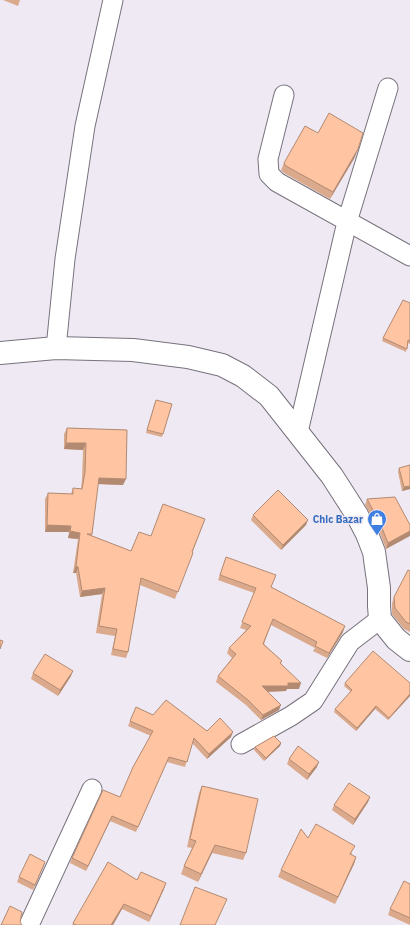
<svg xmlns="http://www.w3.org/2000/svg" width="410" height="925" font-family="'IBM Plex Sans',sans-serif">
	<rect width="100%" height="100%" fill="#efe9f4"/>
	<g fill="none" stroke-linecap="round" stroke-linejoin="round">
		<defs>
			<path id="minor" d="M 284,95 L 268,159 L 269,174 L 277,182 L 410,256
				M 56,348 L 65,259 L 85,126 L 113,0
				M 298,432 L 347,222 L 388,88
				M 241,744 L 291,716 L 313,701 L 350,642 L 380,619
				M 29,925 L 92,789"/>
			<path id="tertiary" d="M 0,353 L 56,348 L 133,350 L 188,357 L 222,365 L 243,376 L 269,396 L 332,476 L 357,515 L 367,534 L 374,552 L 379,588 L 379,606 L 380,619 L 396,639 L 410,650"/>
		</defs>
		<use href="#minor" stroke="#77727c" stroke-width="21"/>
		<use href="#tertiary" stroke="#77727c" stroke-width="24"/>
		<use href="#minor" stroke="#fff" stroke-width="19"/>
		<use href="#tertiary" stroke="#fff" stroke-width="22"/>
	</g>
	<path fill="#dba98c" d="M 3,0 L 20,0 L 18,6 Z
		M 355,157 L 330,199 L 284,173 L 281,170 L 284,163 Z
		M 410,303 L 410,344 L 408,343 L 406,352 L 382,341 L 383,338 Z
		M 155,402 L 172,404 L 162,437 L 146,433 Z
		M 67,428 L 127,430 L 123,485 L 98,484 L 92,536 L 131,551 L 151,536 L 205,519 L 175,599 L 140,585 L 128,652 L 126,658 L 111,655 L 115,636 L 96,633 L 102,594 L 80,597 L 76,573 L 73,573 L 78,539 L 68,538 L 69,532 L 45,532 L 45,499 L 48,493 L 71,494 L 73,488 L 81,489 L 82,479 L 83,450 L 64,449 L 64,434 Z
		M 399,468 L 410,489 L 402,491 L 398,472 Z
		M 367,499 L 410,525 L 386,549 L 378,528 L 365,505 Z
		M 253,515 L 306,525 L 281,550 L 251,520 Z
		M 226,557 L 271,587 L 343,632 L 327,658 L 313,651 L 315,648 L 271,625 L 264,644 L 282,661 L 281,664 L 299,689 L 287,689 L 286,691 L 268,692 L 279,710 L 261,720 L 246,705 L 216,682 L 218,676 L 232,658 L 227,653 L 229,648 L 246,630 L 240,628 L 254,593 L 218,580 Z
		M 410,571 L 410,632 L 404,629 L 392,614 L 392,603 L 394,597 Z
		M 33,673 L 71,676 L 58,696 L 31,679 Z
		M 345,683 L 410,683 L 410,696 L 388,720 L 375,709 L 356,731 L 334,712 L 335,709 L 351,692 L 344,686 Z
		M 136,707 L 153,715 L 231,737 L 207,759 L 192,743 L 185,767 L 167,762 L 136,832 L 110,821 L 86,871 L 70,863 L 72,858 L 120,797 L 151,736 L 128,726 Z
		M 281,743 L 280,746 L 264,761 L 254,750 L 255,747 Z
		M 289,759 L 317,767 L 307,780 L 287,764 Z
		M 202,786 L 246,853 L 243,860 L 212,853 L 198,882 L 181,874 L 184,866 L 192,848 L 187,847 L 199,793 Z
		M 370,797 L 368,802 L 353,825 L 332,810 L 334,805 Z
		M 308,838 L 352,853 L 351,855 L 356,857 L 354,864 L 335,904 L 278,877 L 281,870 Z
		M 45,862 L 33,890 L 17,882 L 19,877 Z
		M 137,880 L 164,889 L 149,922 L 122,909 L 113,925 L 72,925 L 73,923 Z
		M 410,884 L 410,925 L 388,915 L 390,909 Z"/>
	<path fill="#b28a72" d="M 358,149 L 355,157 L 330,199 L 333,192 Z
		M 66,443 L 86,443 L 83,450 L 64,449 Z
		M 99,478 L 126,479 L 123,485 L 97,484 Z
		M 410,486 L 410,489 L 402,491 L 404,487 Z
		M 308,520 L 306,525 L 281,550 L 283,545 Z
		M 47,525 L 71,526 L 69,532 L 45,532 Z
		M 70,531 L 80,533 L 78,539 L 68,538 Z
		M 410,531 L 410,536 L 386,549 L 388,543 Z
		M 76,566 L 78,567 L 76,573 L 73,573 Z
		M 105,588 L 102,594 L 80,597 L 82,591 Z
		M 345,626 L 343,632 L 327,658 L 329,653 Z
		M 73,671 L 71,676 L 58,696 L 60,690 Z
		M 288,683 L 301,683 L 299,689 L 287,689 L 286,691 L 260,692 L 262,686 Z
		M 410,694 L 410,696 L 388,720 L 389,718 Z
		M 281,705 L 279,710 L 261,720 L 263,715 Z
		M 376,706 L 375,709 L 356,731 L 357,728 Z
		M 233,732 L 231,737 L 207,759 L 209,754 Z
		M 281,743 L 280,746 L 264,761 L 266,758 Z
		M 319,762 L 317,767 L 307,780 L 309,774 Z
		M 370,797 L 368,802 L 353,825 L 355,819 Z
		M 112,816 L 110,821 L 86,871 L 88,866 Z
		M 215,845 L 212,853 L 198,882 L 201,874 Z
		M 356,857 L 354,864 L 335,904 L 338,897 Z
		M 45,862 L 43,868 L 33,890 L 35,885 Z
		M 166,883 L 164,889 L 149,922 L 151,916 Z
		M 124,904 L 122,909 L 113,925 L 111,925 Z"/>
	<path fill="#ffc5a3" stroke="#b28a72" d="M 329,113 L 363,133 L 358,149 L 333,192 L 286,166 L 284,163 L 305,126 L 318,133 Z
		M 403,300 L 410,303 L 410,341 L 408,340 L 407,349 L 383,338 Z
		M 156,400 L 172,404 L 163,434 L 147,430 Z
		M 67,428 L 127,430 L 126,479 L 99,478 L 92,534 L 87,534 L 131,551 L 139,532 L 151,536 L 163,504 L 205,519 L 192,552 L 193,553 L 178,592 L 141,578 L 128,652 L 113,649 L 117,629 L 99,626 L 105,588 L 82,591 L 78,567 L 76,566 L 80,533 L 70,531 L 71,526 L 47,525 L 48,493 L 73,494 L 73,488 L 82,489 L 85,472 L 86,443 L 66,443 Z
		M 410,465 L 410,486 L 404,487 L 399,468 Z
		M 278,490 L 308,520 L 283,545 L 253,515 Z
		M 395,497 L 410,525 L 410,531 L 388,543 L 380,523 L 367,499 Z
		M 226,557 L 276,575 L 271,587 L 345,626 L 329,653 L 315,646 L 317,642 L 273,619 L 263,644 L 282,661 L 280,663 L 301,683 L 288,683 L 288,686 L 262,686 L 281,705 L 263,715 L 248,700 L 218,676 L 236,654 L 229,648 L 251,626 L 242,622 L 256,588 L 220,575 Z
		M 408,570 L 410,571 L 410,624 L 406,622 L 395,608 L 394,597 Z
		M 0,640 L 3,641 L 0,649 Z
		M 373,651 L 410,683 L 410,694 L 389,718 L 376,706 L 357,728 L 335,709 L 352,690 L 345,683 Z
		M 45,654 L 73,671 L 60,690 L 33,673 Z
		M 166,700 L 207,731 L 220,718 L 233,732 L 209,754 L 194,738 L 187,762 L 169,757 L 138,827 L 112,816 L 88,866 L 72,858 L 103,790 L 120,797 L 133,767 L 153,731 L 130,721 L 136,707 L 153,715 Z
		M 274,736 L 281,743 L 266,758 L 255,747 Z
		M 298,746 L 319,762 L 309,774 L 289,759 Z
		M 349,783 L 370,797 L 355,819 L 334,805 Z
		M 202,786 L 258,799 L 246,853 L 215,845 L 201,874 L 184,866 L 196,841 L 190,839 Z
		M 316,824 L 355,846 L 350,854 L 356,857 L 338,897 L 281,870 L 301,829 L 308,838 Z
		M 30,854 L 45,862 L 35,885 L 19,877 Z
		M 108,862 L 137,880 L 141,872 L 166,883 L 151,916 L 124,904 L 111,925 L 76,925 L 73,923 Z
		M 404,881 L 410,884 L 410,918 L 390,909 Z
		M 195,887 L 227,899 L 215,925 L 180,925 Z
		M 10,906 L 22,912 L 20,922 L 22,925 L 1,925 Z"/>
	<defs>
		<symbol id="shop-pin" viewBox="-11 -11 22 30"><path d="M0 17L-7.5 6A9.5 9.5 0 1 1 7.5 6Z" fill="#3f7fe0" stroke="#efe9f4"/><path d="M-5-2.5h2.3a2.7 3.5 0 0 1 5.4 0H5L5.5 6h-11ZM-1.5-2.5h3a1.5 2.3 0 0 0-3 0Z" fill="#fff"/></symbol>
	</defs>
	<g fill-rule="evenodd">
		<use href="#shop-pin" x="366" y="508" width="22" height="30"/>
	</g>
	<g text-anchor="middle" stroke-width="3" stroke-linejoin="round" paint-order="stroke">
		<g font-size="10" font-weight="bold" fill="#366cbe" stroke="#efe9f4" text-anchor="end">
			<text x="363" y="523">Chic Bazar</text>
		</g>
	</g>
</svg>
